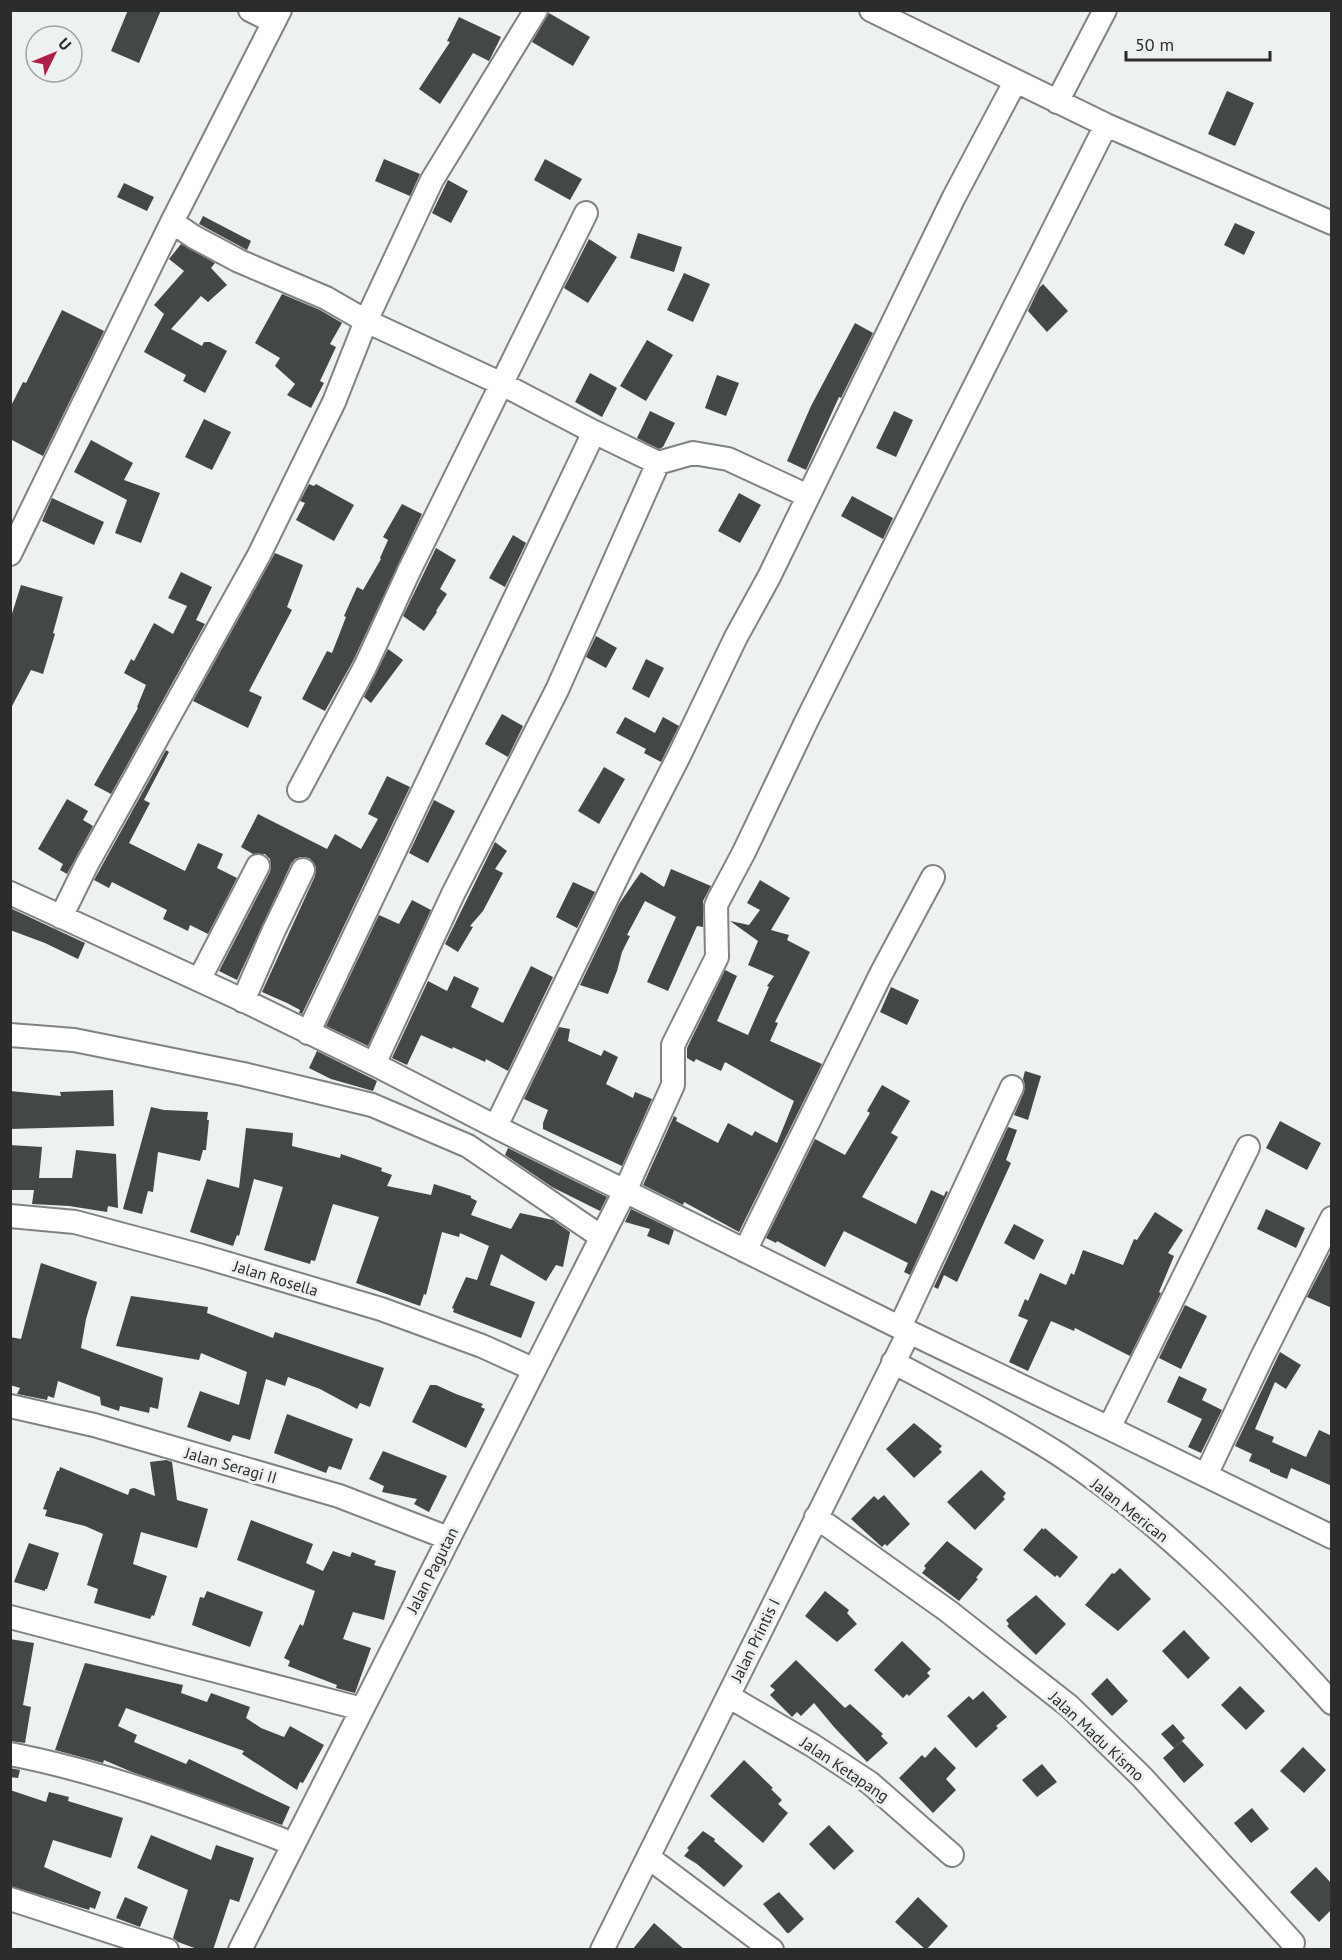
<svg xmlns="http://www.w3.org/2000/svg" width="1342" height="1960" font-family="'PT Sans',sans-serif">
	<rect width="100%" height="100%" fill="#edf1ef"/>
	<path fill="#434745" d="M 128,10 L 161,10 L 139,63 L 111,51 Z
		M 549,13 L 590,37 L 573,66 L 532,42 Z
		M 459,17 L 501,37 L 489,61 L 473,53 L 440,104 L 419,89 L 450,42 L 447,41 Z
		M 1227,91 L 1254,103 L 1235,146 L 1208,134 Z
		M 384,159 L 420,174 L 410,196 L 375,181 Z
		M 545,159 L 582,179 L 570,200 L 534,180 Z
		M 448,180 L 468,191 L 451,223 L 432,213 Z
		M 124,183 L 154,197 L 147,211 L 117,197 Z
		M 203,216 L 251,241 L 247,250 L 199,224 Z
		M 1235,223 L 1255,232 L 1244,255 L 1224,245 Z
		M 638,233 L 682,247 L 674,272 L 630,258 Z
		M 589,239 L 617,257 L 588,303 L 564,288 Z
		M 181,244 L 215,263 L 211,268 L 227,285 L 208,302 L 201,296 L 171,329 L 202,346 L 204,342 L 210,342 L 227,351 L 205,393 L 183,381 L 186,375 L 144,352 L 164,314 L 154,305 L 184,271 L 169,259 Z
		M 684,273 L 710,284 L 693,322 L 667,310 Z
		M 1043,284 L 1068,311 L 1047,332 L 1028,311 L 1039,288 Z
		M 282,294 L 320,310 L 342,323 L 330,344 L 336,347 L 320,381 L 324,383 L 311,408 L 287,395 L 295,384 L 275,366 L 280,358 L 255,343 Z
		M 62,310 L 104,331 L 43,456 L 10,439 L 10,408 L 23,382 L 26,383 Z
		M 855,323 L 873,333 L 841,398 L 839,397 L 806,470 L 787,461 L 811,406 Z
		M 647,340 L 673,355 L 646,401 L 620,386 Z
		M 590,373 L 617,388 L 602,417 L 575,402 Z
		M 717,375 L 739,383 L 726,416 L 705,408 Z
		M 650,411 L 675,423 L 663,447 L 659,449 L 637,438 Z
		M 894,411 L 913,420 L 896,457 L 876,448 Z
		M 204,419 L 231,432 L 212,470 L 185,457 Z
		M 91,440 L 133,463 L 124,480 L 160,493 L 141,543 L 115,533 L 127,500 L 74,472 Z
		M 309,484 L 314,486 L 316,484 L 354,505 L 334,541 L 296,520 L 305,503 L 300,501 Z
		M 739,493 L 761,505 L 740,543 L 718,531 Z
		M 852,496 L 893,518 L 883,539 L 841,516 Z
		M 52,498 L 104,522 L 94,545 L 42,521 Z
		M 402,504 L 422,514 L 353,661 L 325,711 L 302,699 L 327,651 L 332,653 L 346,617 L 344,616 L 357,587 L 363,590 L 381,559 L 380,558 L 388,540 L 383,537 Z
		M 513,535 L 526,543 L 505,587 L 489,578 Z
		M 436,548 L 456,560 L 440,589 L 447,594 L 436,611 L 437,612 L 424,631 L 403,616 Z
		M 275,553 L 303,565 L 287,607 L 292,610 L 249,691 L 262,697 L 248,728 L 193,701 Z
		M 181,572 L 212,587 L 196,620 L 205,624 L 111,794 L 94,785 L 138,708 L 137,707 L 146,685 L 124,673 L 131,659 L 134,661 L 154,623 L 173,634 L 187,606 L 168,598 Z
		M 21,585 L 63,597 L 53,633 L 55,634 L 43,674 L 31,670 L 10,710 L 10,620 Z
		M 596,636 L 617,648 L 606,668 L 586,657 Z
		M 388,649 L 403,660 L 371,703 L 364,697 Z
		M 646,659 L 664,668 L 649,698 L 632,689 Z
		M 502,714 L 523,726 L 508,757 L 485,744 Z
		M 625,717 L 655,733 L 663,717 L 679,726 L 661,762 L 644,753 L 646,749 L 616,733 Z
		M 166,750 L 169,752 L 144,800 L 150,803 L 129,843 L 185,871 L 198,843 L 223,854 L 217,868 L 237,878 L 208,934 L 190,925 L 188,931 L 163,919 L 167,910 L 112,882 L 109,888 L 94,880 Z
		M 604,767 L 625,779 L 599,824 L 578,811 Z
		M 387,776 L 410,787 L 302,1014 L 299,1013 L 300,1010 L 287,1003 L 262,992 L 315,876 L 316,868 L 314,863 L 309,858 L 301,857 L 295,859 L 291,864 L 237,980 L 219,971 L 270,872 L 271,866 L 270,859 L 265,854 L 253,854 L 241,847 L 258,814 L 327,849 L 335,834 L 361,849 L 378,819 L 368,814 Z
		M 67,799 L 88,811 L 83,820 L 93,826 L 67,874 L 60,870 L 63,864 L 38,849 Z
		M 434,800 L 455,811 L 428,863 L 409,853 Z
		M 495,842 L 507,851 L 495,869 L 503,873 L 483,911 L 470,926 L 473,927 L 458,952 L 445,944 Z
		M 671,869 L 711,886 L 703,901 L 703,927 L 697,926 L 668,991 L 647,982 L 676,917 L 645,901 L 627,935 L 630,936 L 622,952 L 617,971 L 608,994 L 580,985 L 619,904 L 641,872 L 664,887 Z
		M 760,880 L 790,898 L 771,930 L 789,935 L 787,940 L 810,952 L 775,1022 L 778,1023 L 770,1041 L 822,1064 L 739,1232 L 684,1202 L 683,1205 L 643,1185 L 674,1116 L 677,1118 L 676,1121 L 718,1143 L 728,1123 L 752,1136 L 755,1131 L 777,1143 L 794,1101 L 725,1062 L 721,1071 L 696,1059 L 694,1062 L 687,1058 L 687,1048 L 725,970 L 737,976 L 717,1021 L 748,1035 L 769,987 L 767,986 L 774,976 L 748,965 L 758,941 L 730,921 L 749,925 L 760,910 L 747,903 Z
		M 573,882 L 595,892 L 577,928 L 556,917 Z
		M 412,900 L 431,910 L 368,1046 L 326,1026 L 379,915 L 399,924 Z
		M 10,908 L 85,943 L 78,959 L 45,943 L 10,930 Z
		M 531,966 L 553,977 L 508,1071 L 486,1059 L 485,1062 L 453,1047 L 452,1049 L 421,1035 L 407,1065 L 392,1058 L 428,981 L 447,991 L 454,976 L 479,988 L 471,1007 L 503,1023 Z
		M 891,987 L 919,1000 L 907,1025 L 880,1012 Z
		M 559,1027 L 570,1029 L 568,1041 L 601,1056 L 604,1050 L 618,1057 L 606,1084 L 633,1098 L 635,1092 L 652,1099 L 622,1166 L 543,1129 L 543,1123 L 548,1110 L 524,1099 Z
		M 317,1051 L 377,1081 L 373,1091 L 331,1079 L 309,1068 Z
		M 1025,1071 L 1041,1076 L 1028,1120 L 1014,1115 L 1024,1092 L 1025,1085 L 1023,1079 Z
		M 882,1085 L 910,1101 L 891,1133 L 898,1137 L 862,1197 L 916,1224 L 931,1190 L 944,1196 L 946,1191 L 948,1192 L 910,1275 L 904,1272 L 908,1263 L 844,1231 L 825,1267 L 777,1241 L 776,1243 L 766,1238 L 815,1139 L 845,1155 L 870,1113 L 867,1111 Z
		M 113,1090 L 114,1126 L 10,1129 L 10,1091 L 61,1096 L 60,1092 Z
		M 151,1107 L 164,1110 L 208,1112 L 207,1120 L 209,1120 L 206,1150 L 203,1150 L 200,1161 L 158,1152 L 153,1192 L 148,1191 L 142,1214 L 123,1209 Z
		M 1280,1121 L 1321,1143 L 1307,1170 L 1266,1148 Z
		M 1008,1127 L 1017,1130 L 1006,1160 L 1011,1163 L 957,1282 L 944,1275 L 938,1289 L 934,1287 Z
		M 246,1128 L 293,1133 L 292,1146 L 340,1158 L 341,1154 L 382,1168 L 381,1171 L 392,1175 L 387,1186 L 431,1195 L 434,1184 L 471,1196 L 471,1198 L 477,1201 L 471,1215 L 511,1229 L 520,1213 L 553,1220 L 570,1232 L 563,1267 L 556,1265 L 546,1281 L 501,1254 L 490,1285 L 535,1302 L 521,1338 L 453,1312 L 454,1309 L 452,1308 L 466,1277 L 477,1280 L 489,1246 L 460,1233 L 459,1237 L 442,1232 L 426,1295 L 424,1294 L 420,1306 L 356,1283 L 379,1217 L 333,1204 L 315,1261 L 311,1260 L 310,1264 L 264,1250 L 283,1187 L 254,1179 L 239,1236 L 237,1235 L 233,1246 L 190,1232 L 207,1179 L 239,1188 Z
		M 10,1145 L 42,1147 L 39,1178 L 72,1178 L 76,1150 L 116,1154 L 118,1208 L 108,1206 L 107,1212 L 69,1206 L 32,1204 L 34,1190 L 10,1190 Z
		M 508,1148 L 607,1197 L 600,1211 L 552,1187 L 505,1155 Z
		M 631,1209 L 674,1230 L 669,1245 L 647,1236 L 650,1229 L 625,1222 Z
		M 1266,1209 L 1305,1228 L 1296,1248 L 1257,1229 Z
		M 1155,1212 L 1183,1230 L 1168,1253 L 1174,1256 L 1159,1292 L 1161,1293 L 1130,1356 L 1075,1328 L 1074,1331 L 1051,1321 L 1028,1371 L 1009,1362 L 1028,1320 L 1018,1316 L 1025,1299 L 1028,1301 L 1040,1273 L 1066,1285 L 1071,1273 L 1074,1275 L 1083,1250 L 1123,1265 L 1134,1239 L 1137,1240 Z
		M 1014,1224 L 1044,1240 L 1034,1260 L 1004,1243 Z
		M 1332,1249 L 1332,1308 L 1307,1297 Z
		M 41,1263 L 97,1282 L 86,1319 L 81,1348 L 163,1378 L 158,1409 L 150,1407 L 149,1413 L 120,1406 L 119,1411 L 101,1405 L 100,1397 L 58,1381 L 54,1398 L 48,1396 L 47,1400 L 17,1394 L 20,1388 L 10,1385 L 10,1337 L 21,1339 Z
		M 131,1296 L 208,1307 L 207,1313 L 273,1338 L 275,1332 L 384,1368 L 370,1407 L 360,1403 L 357,1409 L 320,1389 L 288,1377 L 285,1386 L 266,1379 L 250,1440 L 233,1435 L 230,1442 L 187,1427 L 200,1391 L 239,1405 L 247,1372 L 201,1353 L 199,1360 L 116,1346 Z
		M 1185,1305 L 1207,1316 L 1181,1369 L 1159,1358 Z
		M 1280,1352 L 1301,1365 L 1286,1389 L 1275,1382 L 1255,1429 L 1274,1437 L 1272,1442 L 1306,1457 L 1319,1430 L 1332,1436 L 1332,1486 L 1291,1468 L 1287,1479 L 1270,1472 L 1270,1470 L 1249,1461 L 1252,1454 L 1235,1446 Z
		M 1179,1376 L 1207,1389 L 1202,1400 L 1222,1410 L 1201,1453 L 1188,1447 L 1202,1419 L 1167,1402 Z
		M 430,1385 L 436,1385 L 456,1394 L 483,1404 L 481,1407 L 485,1409 L 466,1448 L 412,1422 Z
		M 287,1414 L 353,1439 L 341,1470 L 329,1466 L 326,1473 L 274,1453 Z
		M 914,1423 L 942,1446 L 939,1449 L 942,1452 L 914,1478 L 886,1449 Z
		M 383,1451 L 447,1476 L 429,1512 L 414,1504 L 417,1499 L 382,1492 L 384,1486 L 369,1479 Z
		M 166,1460 L 172,1462 L 177,1500 L 208,1509 L 197,1548 L 141,1532 L 133,1564 L 167,1576 L 154,1616 L 152,1615 L 150,1619 L 94,1603 L 98,1589 L 87,1585 L 103,1534 L 85,1526 L 45,1516 L 47,1510 L 43,1509 L 57,1471 L 59,1471 L 60,1467 L 128,1495 L 130,1489 L 134,1488 L 155,1496 L 150,1462 Z
		M 981,1470 L 1006,1493 L 1003,1497 L 1005,1499 L 975,1530 L 947,1502 Z
		M 884,1495 L 910,1524 L 887,1546 L 885,1544 L 882,1547 L 851,1519 L 874,1496 L 878,1500 Z
		M 251,1520 L 313,1544 L 306,1563 L 323,1571 L 333,1551 L 350,1557 L 352,1552 L 376,1561 L 374,1565 L 396,1571 L 384,1620 L 353,1612 L 343,1639 L 371,1648 L 355,1693 L 336,1688 L 337,1685 L 288,1666 L 290,1661 L 284,1658 L 300,1624 L 303,1626 L 315,1591 L 237,1560 Z
		M 1042,1528 L 1044,1530 L 1045,1528 L 1078,1557 L 1060,1578 L 1057,1575 L 1055,1577 L 1023,1550 Z
		M 947,1541 L 983,1569 L 976,1578 L 978,1579 L 959,1601 L 922,1573 L 926,1568 L 924,1566 Z
		M 29,1543 L 59,1553 L 47,1589 L 45,1589 L 45,1591 L 14,1582 Z
		M 1120,1568 L 1151,1599 L 1118,1631 L 1085,1605 L 1112,1573 L 1114,1574 Z
		M 207,1591 L 263,1612 L 250,1647 L 192,1625 L 200,1597 L 204,1598 Z
		M 825,1591 L 849,1610 L 847,1613 L 857,1624 L 837,1642 L 805,1616 Z
		M 1036,1595 L 1066,1624 L 1036,1655 L 1007,1626 L 1009,1624 L 1006,1620 Z
		M 1184,1630 L 1210,1658 L 1188,1679 L 1162,1651 Z
		M 10,1639 L 34,1643 L 23,1705 L 31,1707 L 25,1743 L 10,1741 Z
		M 902,1641 L 931,1669 L 927,1673 L 930,1676 L 909,1696 L 907,1694 L 903,1698 L 874,1670 Z
		M 796,1660 L 845,1708 L 850,1704 L 883,1734 L 881,1736 L 888,1743 L 867,1762 L 834,1727 L 814,1703 L 801,1716 L 797,1712 L 792,1717 L 770,1695 L 775,1690 L 770,1686 Z
		M 85,1663 L 183,1685 L 181,1693 L 207,1702 L 211,1693 L 250,1707 L 246,1718 L 261,1728 L 284,1737 L 290,1726 L 324,1745 L 303,1783 L 300,1782 L 297,1790 L 242,1754 L 244,1751 L 126,1708 L 118,1726 L 137,1735 L 134,1742 L 186,1764 L 189,1759 L 290,1807 L 282,1825 L 132,1772 L 104,1760 L 103,1763 L 55,1750 Z
		M 1107,1678 L 1128,1701 L 1112,1716 L 1091,1694 Z
		M 1240,1686 L 1265,1711 L 1246,1730 L 1221,1705 Z
		M 983,1691 L 1007,1717 L 996,1726 L 998,1728 L 976,1748 L 947,1716 L 969,1696 L 973,1700 Z
		M 1173,1724 L 1185,1738 L 1174,1748 L 1161,1734 Z
		M 1182,1741 L 1204,1765 L 1184,1783 L 1163,1758 Z
		M 935,1747 L 956,1768 L 946,1779 L 956,1790 L 933,1813 L 899,1778 L 922,1755 L 925,1758 Z
		M 1303,1747 L 1326,1770 L 1304,1793 L 1280,1771 Z
		M 744,1760 L 773,1788 L 771,1789 L 782,1800 L 778,1804 L 788,1813 L 763,1843 L 710,1796 Z
		M 1042,1764 L 1057,1782 L 1037,1797 L 1022,1780 Z
		M 10,1768 L 20,1770 L 18,1778 L 10,1777 Z
		M 10,1790 L 46,1802 L 49,1792 L 69,1797 L 68,1801 L 123,1818 L 111,1858 L 53,1840 L 44,1867 L 101,1892 L 95,1909 L 90,1907 L 89,1910 L 10,1886 Z
		M 1252,1808 L 1269,1829 L 1251,1843 L 1234,1823 Z
		M 829,1825 L 854,1851 L 834,1870 L 809,1844 Z
		M 703,1831 L 715,1839 L 714,1841 L 743,1866 L 724,1887 L 697,1864 L 684,1856 L 689,1850 L 687,1848 Z
		M 151,1835 L 211,1860 L 216,1845 L 254,1858 L 239,1902 L 230,1899 L 213,1950 L 200,1950 L 178,1942 L 173,1938 L 188,1890 L 137,1868 Z
		M 1316,1867 L 1332,1884 L 1332,1909 L 1319,1922 L 1290,1892 Z
		M 779,1892 L 804,1919 L 789,1933 L 787,1933 L 763,1904 Z
		M 125,1897 L 148,1907 L 140,1927 L 116,1918 Z
		M 918,1897 L 948,1926 L 926,1950 L 895,1922 Z
		M 654,1923 L 685,1950 L 632,1950 Z"/>
	<g fill="none" stroke-linecap="round" stroke-linejoin="round">
		<defs>
			<path id="minor" d="M 250,10 L 274,22
				M 871,10 L 1106,125 L 1332,223
				M 1057,102 L 1105,10
				M 172,222 L 194,237 L 239,261 L 326,298 L 366,321 L 502,384 L 594,432 L 658,463 L 693,453 L 728,459 L 808,496
				M 10,554 L 172,222 L 280,10
				M 299,790 L 365,667 L 409,571 L 586,213
				M 10,893 L 249,1003 L 374,1064 L 500,1129 L 909,1332 L 1109,1428 L 1332,1537
				M 61,917 L 86,866 L 259,555 L 334,402 L 366,321 L 432,180 L 536,10
				M 199,980 L 258,866
				M 243,1001 L 274,930 L 303,870
				M 308,1033 L 594,432
				M 10,1035 L 74,1040 L 243,1074 L 372,1105 L 468,1146 L 600,1236
				M 374,1064 L 453,894 L 557,690 L 658,463
				M 496,1126 L 624,863 L 679,756 L 736,637 L 769,577 L 954,197 L 1015,82
				M 10,1216 L 75,1222 L 202,1256 L 381,1309 L 482,1346 L 533,1369
				M 745,1251 L 881,974 L 933,877
				M 900,1327 L 1012,1087
				M 893,1362 C 949,1392 1007,1421 1060,1455 C 1162,1522 1251,1613 1332,1703
				M 10,1406 L 94,1425 L 339,1496 L 448,1538
				M 1109,1428 L 1248,1147
				M 1206,1475 L 1261,1359 L 1332,1218
				M 816,1517 L 948,1611 L 1069,1706 L 1142,1777 L 1293,1943
				M 10,1617 L 362,1709
				M 728,1696 L 812,1745 L 870,1783 L 952,1855
				M 10,1754 C 108,1773 201,1809 294,1844
				M 648,1857 L 772,1950
				M 10,1899 L 167,1950
				M 240,1950 L 625,1191 L 673,1085 L 673,1045 L 717,957 L 716,906 L 718,901 L 744,852 L 807,720 L 1106,125
				M 602,1950 L 909,1332"/>
		</defs>
		<use href="#minor" stroke="#7f8381" stroke-width="26"/>
		<use href="#minor" stroke="#fff" stroke-width="22"/>
	</g>
	<g text-anchor="middle" stroke-width="6" stroke-linejoin="round" paint-order="stroke">
		<g font-size="16" fill="#2b2d2c" stroke="#edf1ef">
			<text transform="translate(276 1278) rotate(17)" y="6">Jalan Rosella</text>
			<text transform="translate(231 1465) rotate(16)" y="6">Jalan Seragi II</text>
			<text transform="translate(1130 1510) rotate(38)" y="6">Jalan Merican</text>
			<text transform="translate(432 1570) rotate(-63)" y="6">Jalan Pagutan</text>
			<text transform="translate(755 1640) rotate(-64)" y="6">Jalan Printis I</text>
			<text transform="translate(1097 1736) rotate(43)" y="6">Jalan Madu Kismo</text>
			<text transform="translate(845 1769) rotate(34)" y="6">Jalan Ketapang</text>
		</g>
	</g>
	<rect width="1342" height="1960" fill="none" stroke="#2b2d2c" stroke-width="24"/>
	<g transform="translate(54 54) rotate(47)"><circle r="28" fill="#edf1ef" stroke="#9fa3a1" stroke-width="1.5"/>
	<path d="M0-4.5L10 22L0 15L-10 22Z" fill="#b01e47"/>
	<text y="-9" font-size="16" font-weight="bold" text-anchor="middle" fill="#2b2d2c">U</text>
	</g>
	<path d="M1126 51v9h144v-9" fill="none" stroke="#2b2d2c" stroke-width="3"/>
	<text x="1135" y="51" font-size="18" fill="#2b2d2c" stroke="#edf1ef" stroke-width="4.5" paint-order="stroke">50 m</text>
</svg>
